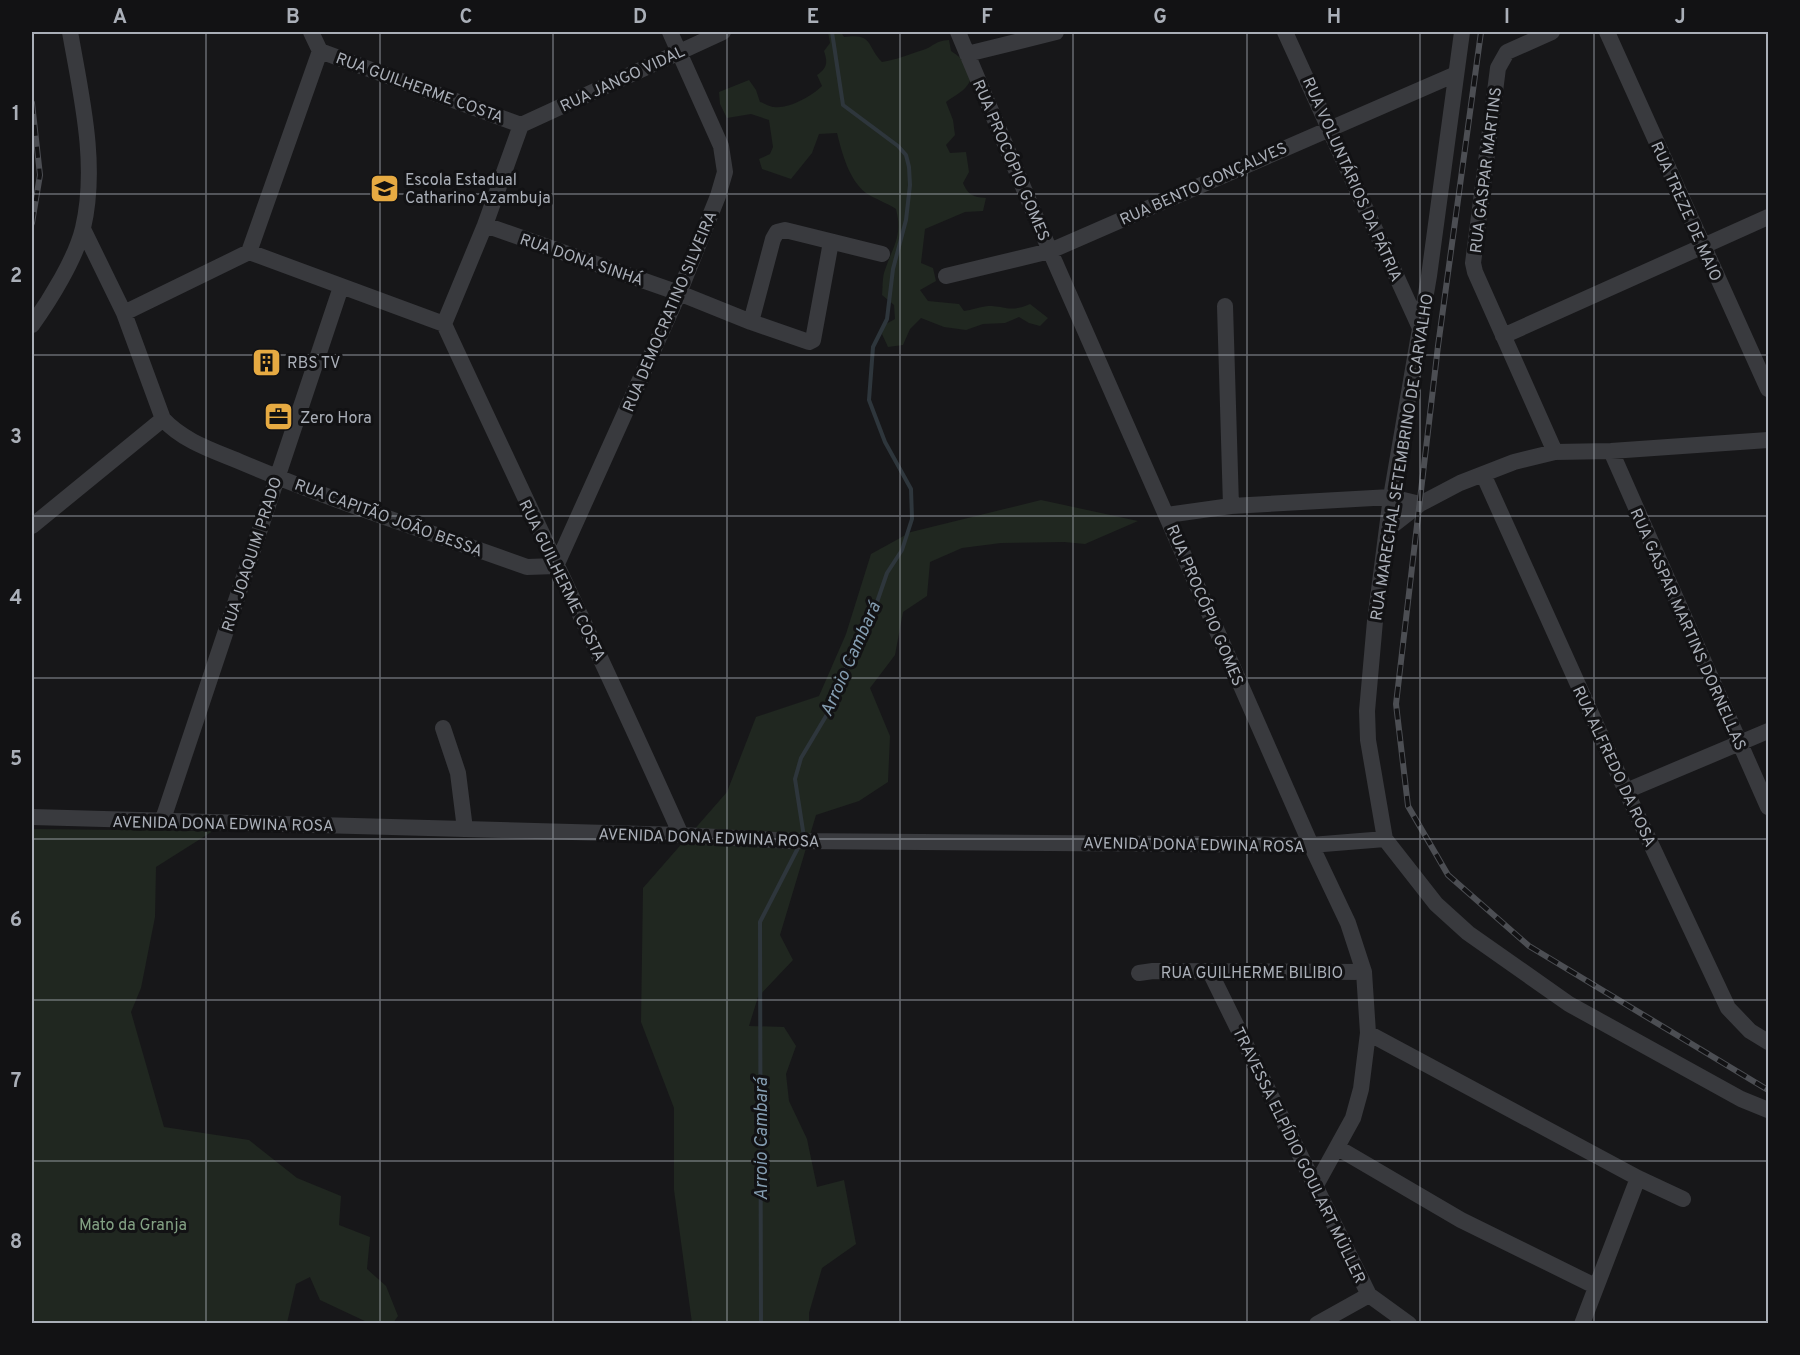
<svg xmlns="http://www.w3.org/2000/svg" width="1800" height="1355" font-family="Overpass,sans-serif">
	<rect width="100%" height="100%" fill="#171719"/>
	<path fill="#202720" d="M 828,32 L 841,32 L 844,37 C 874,33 866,46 882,62 C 896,60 910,54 923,50 C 935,46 934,41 949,40 L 951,51 C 962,58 979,73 966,87 C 961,93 952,97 946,102 L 953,120 L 955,135 L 946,145 L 950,153 L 966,152 L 969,172 L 963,183 C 968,195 973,197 986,198 L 983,211 L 965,212 L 925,229 L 921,263 L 933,268 L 936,281 L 920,290 L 928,301 L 959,304 L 964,311 C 971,310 980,307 988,306 C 1007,306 1009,313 1030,304 L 1048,318 L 1040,326 L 1029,323 L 1019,317 L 1005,323 L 983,324 L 966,330 L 944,327 L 921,318 L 910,329 L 903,345 L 888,347 L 882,334 L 884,325 L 895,319 L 894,305 L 882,295 C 883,287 882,277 885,270 C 893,246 903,236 896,209 C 887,203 875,199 866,193 C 849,180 842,153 837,133 L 819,134 L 812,153 L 791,179 L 762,169 L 759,159 L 770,154 L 773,147 L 769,120 L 751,114 L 727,118 L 720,104 L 719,92 L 749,80 L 756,90 L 760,102 C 764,103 770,107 774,107 C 789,109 812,96 822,86 L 817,75 C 827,68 828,63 824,51 L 830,43 Z
		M 1041,500 L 1138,521 L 1085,544 L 1064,542 L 1001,543 L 962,548 L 930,562 L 927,596 L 903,612 L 895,655 L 870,688 L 890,736 L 888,782 L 859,801 L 816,815 L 780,935 L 793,960 L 758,997 L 749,1026 L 784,1027 L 796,1046 L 786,1074 L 789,1101 L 807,1139 L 817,1187 L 844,1180 L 856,1244 L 822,1268 L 809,1313 L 809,1323 L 692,1323 L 674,1190 L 674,1108 L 641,1022 L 643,888 L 727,792 L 756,717 L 819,696 L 846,634 L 871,554 L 911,532 Z
		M 32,829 L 213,831 L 156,867 L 155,917 L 141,988 L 131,1012 L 164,1127 L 249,1140 L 297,1178 L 341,1196 L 339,1225 L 370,1237 L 367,1269 L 386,1286 L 398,1316 L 393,1323 L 369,1323 L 320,1300 L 310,1277 L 296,1284 L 287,1323 L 32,1323 Z"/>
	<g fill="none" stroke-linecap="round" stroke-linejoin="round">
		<path stroke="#2e363c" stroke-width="4" d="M 804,837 L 795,779 L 801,758 L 835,701 L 856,637 L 876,605 L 887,573 L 902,550 L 912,519 L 911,489 L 885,442 L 869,400 L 873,347 L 887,319 L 893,269 L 906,220 L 910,185 L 909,167 L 906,155 L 898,146 L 843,105 L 832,32
			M 761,1324 L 760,922 L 799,846"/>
		<path stroke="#393a3e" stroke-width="16" d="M 311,32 L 320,51
			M 958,32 L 1050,251 L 1311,845 L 1348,923 L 1364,972 L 1368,1033 L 1361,1089 L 1353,1118 L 1315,1187
			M 1285,32 L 1420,328
			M 1462,32 L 1429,276 L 1391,497 L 1375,621 L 1367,711 L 1368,740 L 1385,839 L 1436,904 L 1468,933 L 1569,1004 L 1741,1099 L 1768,1110
			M 1552,32 L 1507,52 L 1498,68 L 1473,263 L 1475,272 L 1555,452
			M 1607,32 L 1768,389
			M 967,54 L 1056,32
			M 521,125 L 723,32
			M 485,225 L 679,293 L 751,322 L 809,342 L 813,340 L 831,242
			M 83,229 L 124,313 L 163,419 C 184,442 215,451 243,463 C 335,502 433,533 527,567 L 556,566 L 679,293 L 718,196 L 725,172 L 721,146 L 670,32
			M 946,276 L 1050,251 L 1456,74
			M 1225,306 L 1231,506
			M 124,313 L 249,252
			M 751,322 L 773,239 L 777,232 L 785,230 L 882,254
			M 444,324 L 485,225 L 521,125 L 320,51 L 249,252 L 444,324 C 523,495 605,664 681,835
			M 32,325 C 50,300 76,258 83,228 C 98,164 81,95 70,32
			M 1503,336 L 1768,217
			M 1611,451 L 1768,807
			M 1483,474 L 1626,791 L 1728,1008 L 1750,1031 L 1768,1042
			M 1167,515 L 1231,506 L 1391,497 L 1420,504 L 1460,483 L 1514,462 L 1555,452 L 1611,451 L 1768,440
			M 32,526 L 163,419
			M 1388,529 L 1420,504
			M 443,728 L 458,773 L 465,829
			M 1626,791 L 1768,731
			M 32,817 L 465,829 L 681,835 L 792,841 L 1311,845 L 1385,839
			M 162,822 L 341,287
			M 1210,972 L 1369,1295 L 1409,1324
			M 1139,973 L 1153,971 L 1364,972
			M 1368,1033 L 1638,1178 L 1683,1199
			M 1338,1148 L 1461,1220 L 1595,1286
			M 1317,1324 L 1369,1295
			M 1582,1324 L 1638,1178"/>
		<defs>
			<path id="rail" d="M 1481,32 L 1438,346 L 1396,704 L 1408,806 L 1448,875 L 1529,946 L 1768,1090
				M 32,103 L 40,175 L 32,223"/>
		</defs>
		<use href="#rail" stroke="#4c4e53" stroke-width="6"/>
		<use href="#rail" stroke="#121214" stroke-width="4" stroke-dasharray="11" stroke-linecap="butt"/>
	</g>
	<path fill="none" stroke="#aaafb8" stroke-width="1.5" stroke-opacity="0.55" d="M 206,32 L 206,1324M 380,32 L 380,1324M 553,32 L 553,1324M 727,32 L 727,1324M 900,32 L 900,1324M 1073,32 L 1073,1324M 1247,32 L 1247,1324M 1420,32 L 1420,1324M 1594,32 L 1594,1324M 32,194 L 1768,194M 32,355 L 1768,355M 32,516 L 1768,516M 32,678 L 1768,678M 32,839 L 1768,839M 32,1000 L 1768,1000M 32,1161 L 1768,1161"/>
	<defs>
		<symbol id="school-square" viewBox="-11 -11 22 22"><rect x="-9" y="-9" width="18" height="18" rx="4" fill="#e6aa42" stroke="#121214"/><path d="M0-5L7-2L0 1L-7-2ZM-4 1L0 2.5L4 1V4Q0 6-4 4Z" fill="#111"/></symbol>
		<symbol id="building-square" viewBox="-11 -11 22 22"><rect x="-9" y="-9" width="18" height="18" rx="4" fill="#e6aa42" stroke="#121214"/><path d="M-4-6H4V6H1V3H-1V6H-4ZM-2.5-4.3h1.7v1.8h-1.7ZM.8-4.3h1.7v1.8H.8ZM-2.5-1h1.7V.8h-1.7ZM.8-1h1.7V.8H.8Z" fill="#111"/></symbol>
		<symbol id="office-square" viewBox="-11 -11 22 22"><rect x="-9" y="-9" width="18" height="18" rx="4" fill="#e6aa42" stroke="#121214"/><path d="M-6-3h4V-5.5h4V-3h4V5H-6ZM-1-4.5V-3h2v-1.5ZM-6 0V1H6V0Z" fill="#111"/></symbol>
	</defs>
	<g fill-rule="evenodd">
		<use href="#school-square" x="368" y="172" width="33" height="33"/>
		<use href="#building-square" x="250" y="346" width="33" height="33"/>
		<use href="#office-square" x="262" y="400" width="33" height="33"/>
	</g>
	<g text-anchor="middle" stroke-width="6" stroke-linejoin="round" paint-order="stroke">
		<g font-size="16" fill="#aaafb8" stroke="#121214">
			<text transform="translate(622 78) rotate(-25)" y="6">RUA JANGO VIDAL</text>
			<text transform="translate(420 87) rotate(20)" y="6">RUA GUILHERME COSTA</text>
			<text transform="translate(1012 160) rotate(67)" y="6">RUA PROCÓPIO GOMES</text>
			<text transform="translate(1485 170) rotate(-83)" y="6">RUA GASPAR MARTINS</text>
			<text transform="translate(1353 179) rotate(66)" y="6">RUA VOLUNTÁRIOS DA PÁTRIA</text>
			<text transform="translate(1203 183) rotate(-24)" y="6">RUA BENTO GONÇALVES</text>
			<text transform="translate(1687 211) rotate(66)" y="6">RUA TREZE DE MAIO</text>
			<text transform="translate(582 259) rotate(19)" y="6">RUA DONA SINHÁ</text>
			<text transform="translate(669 311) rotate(-67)" y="6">RUA DEMOCRATINO SILVEIRA</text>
			<text transform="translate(1401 457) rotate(-81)" y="6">RUA MARECHAL SETEMBRINO DE CARVALHO</text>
			<text transform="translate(389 517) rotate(20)" y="6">RUA CAPITÃO JOÃO BESSA</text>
			<text transform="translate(251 554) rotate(-72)" y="6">RUA JOAQUIM PRADO</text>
			<text transform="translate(563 580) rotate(64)" y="6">RUA GUILHERME COSTA</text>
			<text transform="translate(1206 605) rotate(67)" y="6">RUA PROCÓPIO GOMES</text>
			<text transform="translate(1689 629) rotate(66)" y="6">RUA GASPAR MARTINS DORNELLAS</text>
			<text transform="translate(1615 766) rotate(65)" y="6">RUA ALFREDO DA ROSA</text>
			<text transform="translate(223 823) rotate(1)" y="6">AVENIDA DONA EDWINA ROSA</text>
			<text transform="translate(709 837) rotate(2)" y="6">AVENIDA DONA EDWINA ROSA</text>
			<text transform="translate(1194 844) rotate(1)" y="6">AVENIDA DONA EDWINA ROSA</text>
			<text x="1252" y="978">RUA GUILHERME BILIBIO</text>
			<text transform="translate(1300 1155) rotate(64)" y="6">TRAVESSA ELPÍDIO GOULART MÜLLER</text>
		</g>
		<g font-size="16" fill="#aaafb8" stroke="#121214" text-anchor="start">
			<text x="405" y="185">Escola Estadual<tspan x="405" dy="18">Catharino Azambuja</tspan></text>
			<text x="287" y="368">RBS TV</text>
			<text x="300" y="423">Zero Hora</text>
		</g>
		<g font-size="16" fill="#83a284" stroke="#121214">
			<text x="133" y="1230">Mato da Granja</text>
		</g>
		<g font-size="18" font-style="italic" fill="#849db1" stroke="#121214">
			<text transform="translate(850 659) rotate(-66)" y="6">Arroio Cambará</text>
			<text transform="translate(761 1139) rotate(-90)" y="6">Arroio Cambará</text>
		</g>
	</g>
	<rect width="1800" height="1355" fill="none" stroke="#121214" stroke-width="66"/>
	<rect x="33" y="33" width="1734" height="1289" fill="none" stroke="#aaafb8" stroke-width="2"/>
	<g font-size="20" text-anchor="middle" font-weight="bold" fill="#aaafb8">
		<text x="120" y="23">A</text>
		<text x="293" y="23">B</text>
		<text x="466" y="23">C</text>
		<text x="640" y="23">D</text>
		<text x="813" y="23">E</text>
		<text x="987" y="23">F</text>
		<text x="1160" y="23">G</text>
		<text x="1334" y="23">H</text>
		<text x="1507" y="23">I</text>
		<text x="1680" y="23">J</text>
		<text x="16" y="120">1</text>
		<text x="16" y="282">2</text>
		<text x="16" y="443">3</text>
		<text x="16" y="604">4</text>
		<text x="16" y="765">5</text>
		<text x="16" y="926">6</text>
		<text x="16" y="1087">7</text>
		<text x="16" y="1248">8</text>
	</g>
</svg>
